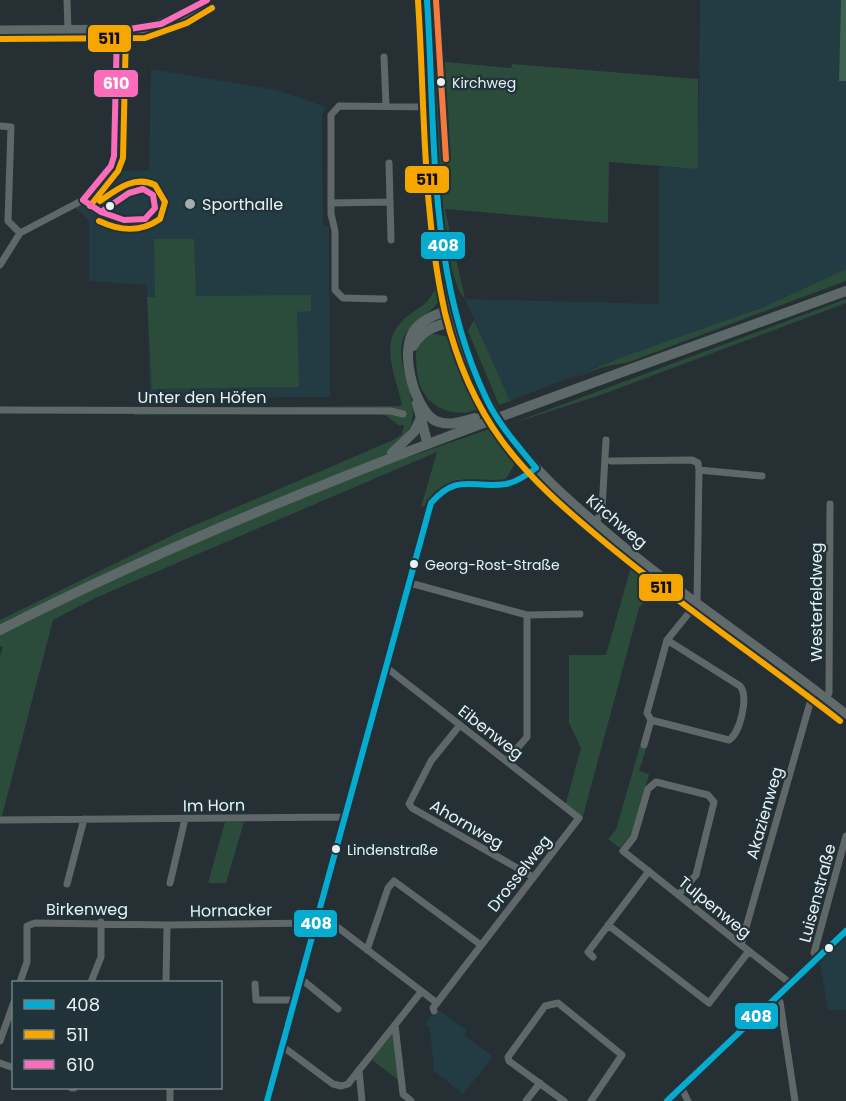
<svg xmlns="http://www.w3.org/2000/svg" width="846" height="1101" font-family="Poppins,sans-serif">
	<rect width="100%" height="100%" fill="#262f33"/>
	<path fill="#233b43" d="M 700,0 L 841,0 L 839,81 L 846,81 L 846,269 L 764,307 L 622,357 L 510,401 L 465,299 L 659,304 L 659,167 L 698,168 Z
		M 151,69 L 277,90 L 326,107 L 322,115 L 323,224 L 329,227 L 330,397 L 150,398 L 147,285 L 89,281 L 89,220 L 74,207 L 108,171 L 149,170 Z
		M 846,931 L 846,1010 L 828,1010 L 819,956 Z
		M 436,1008 L 466,1030 L 465,1036 L 491,1055 L 491,1060 L 463,1094 L 434,1071 L 430,1028 L 425,1024 Z"/>
	<path fill="#2b4b3b" d="M 435,61 L 511,68 L 512,64 L 698,79 L 698,169 L 609,162 L 608,223 L 445,209 L 465,299 C 438,272 438,106 435,61 Z
		M 154,239 L 194,239 L 196,296 L 311,295 L 311,311 L 297,312 L 299,387 L 152,389 L 147,297 L 155,297 Z
		M 846,269 L 846,281 L 629,362 L 603,367 L 567,380 L 622,357 L 764,307 Z
		M 439,277 C 458,307 406,317 402,343 C 396,377 428,407 404,437 L 406,458 L 495,427 L 517,460 L 502,486 C 484,485 461,480 445,491 C 435,498 435,502 421,507 L 437,452 L 95,598 L 53,620 L 2,816 L 0,816 L 0,657 L 3,646 L 0,647 L 0,620 L 181,531 L 393,440 L 402,434 L 404,425 L 398,425 L 384,414 L 134,415 L 134,408 L 402,406 C 397,377 377,344 404,319 C 415,309 428,305 434,291 L 439,290 Z
		M 846,299 L 846,303 L 598,396 L 510,424 Z
		M 474,320 L 510,401 L 499,405 L 468,331 Z
		M 430,333 L 449,337 L 480,408 C 461,418 433,412 422,390 C 416,377 416,362 416,348 Z
		M 633,560 L 660,582 L 639,608 L 582,820 L 565,806 L 581,748 L 569,723 L 569,655 L 606,655 Z
		M 640,746 L 646,749 L 639,771 L 649,774 L 633,832 L 620,848 L 608,839 L 616,830 Z
		M 225,822 L 244,822 L 226,883 L 208,883 Z
		M 394,1032 L 398,1080 L 372,1060 Z"/>
	<path fill="#406350" d="M 841,0 L 846,0 L 846,81 L 839,81 Z"/>
	<g fill="none" stroke-linecap="round" stroke-linejoin="round">
		<path stroke="#5f6768" stroke-width="7" d="M 67,0 L 68,30
			M 384,57 L 386,106
			M 0,126 L 11,127 L 8,221 L 20,233
			M 389,163 L 391,240
			M 331,203 L 389,202
			M 0,265 L 20,233 L 83,200 L 111,166 L 114,156 L 117,31
			M 384,299 L 343,298 L 335,290 L 335,231 L 331,214 L 331,115 L 339,106 L 434,107
			M 0,410 L 391,411 L 403,414
			M 611,461 L 692,460 L 698,463 L 699,470 L 697,603 L 667,640 L 647,713 L 651,720
			M 699,470 L 762,476
			M 596,523 L 602,509 L 606,440
			M 410,583 L 527,615 L 580,614
			M 387,668 L 579,818 L 433,1008 L 434,1011
			M 826,698 L 829,693 L 830,504
			M 460,725 L 431,761 L 409,804 L 412,808 L 533,877
			M 644,745 L 651,720 L 729,740 C 740,733 749,697 740,686 L 667,640
			M 507,760 L 527,737 L 527,615
			M 0,820 L 344,817
			M 170,883 L 185,819
			M 67,884 L 84,819
			M 678,895 L 696,875 L 714,802 L 708,795 L 656,782 L 648,789 L 634,837 L 623,851 C 679,895 734,940 790,983
			M 319,913 L 437,1003
			M 608,925 L 709,1003 L 749,951
			M 741,945 L 814,689
			M 367,950 L 388,888 L 394,881 L 481,945
			M 593,957 L 588,952 L 649,871
			M 817,957 L 814,953 L 846,836
			M 300,978 L 338,1009
			M 20,982 L 27,962 L 27,926 L 35,923 L 169,925
			M 91,982 L 101,957 L 101,922
			M 166,982 L 167,928 L 169,925 L 316,923
			M 255,984 L 256,1000 L 294,1000
			M 776,998 L 780,1002 L 795,1101
			M 395,1025 L 403,1094 L 411,1101
			M 0,1041 L 14,1002
			M 282,1046 L 333,1084 L 341,1086 L 348,1084 L 421,992
			M 0,1063 L 14,1068
			M 359,1070 L 362,1101
			M 681,1087 L 688,1101
			M 72,1088 L 74,1088
			M 170,1088 L 170,1101
			M 267,1101 L 431,503 C 456,470 469,488 503,484 C 516,483 526,475 536,468
			M 526,1101 L 540,1083
			M 564,1101 L 509,1061 L 508,1057 L 545,1006 L 558,1003 L 622,1055 L 591,1101"/>
		<path stroke="#616a6a" stroke-width="9" d="M 427,0 C 435,100 430,215 454,311 C 464,354 483,399 509,435 C 534,469 565,497 598,525 C 676,593 765,649 846,714
			M 0,30 L 144,29 L 183,15 L 207,0
			M 667,1101 L 846,931"/>
		<path stroke="#5d6869" stroke-width="10" d="M 453,309 C 440,313 426,317 416,328 C 398,347 413,406 434,420 C 447,427 462,422 475,418
			M 413,346 C 423,329 437,325 456,321
			M 417,403 L 427,442
			M 392,453 L 414,432 L 420,420
			M 0,630 C 273,491 559,396 846,291"/>
		<defs>
			<path id="bus-1" d="M 427,0 C 436,133 427,274 486,398 C 498,424 518,446 536,468
				M 267,1101 L 431,503 C 458,472 472,489 506,484 C 517,482 527,475 536,468
				M 667,1101 L 846,931"/>
			<path id="bus-2" d="M 418,1 C 425,105 422,210 445,313 C 456,358 474,403 502,441 C 530,479 566,510 602,540 C 678,604 762,660 840,721
				M 0,39 L 145,38 L 187,23 L 212,8
				M 90,206 L 118,171 L 123,158 L 126,31
				M 99,221 C 120,231 140,233 160,219 L 165,202 L 155,185 C 135,175 117,189 100,201"/>
			<path id="bus-3" d="M 143,189 L 153,195 L 155,208 L 145,219 L 124,220 L 101,212 L 129,193 Z
				M 101,212 L 83,200 L 111,166 L 114,156 L 117,31 L 161,24 L 207,0"/>
			<path id="bus-4" d="M 436,0 L 446,159"/>
		</defs>
		<use href="#bus-1" stroke="#213238" stroke-width="10"/>
		<use href="#bus-2" stroke="#213238" stroke-width="10"/>
		<use href="#bus-3" stroke="#213238" stroke-width="10"/>
		<use href="#bus-4" stroke="#213238" stroke-width="10"/>
		<use href="#bus-1" stroke="#06acd0" stroke-width="6"/>
		<use href="#bus-2" stroke="#f7a600" stroke-width="6"/>
		<use href="#bus-3" stroke="#fb6dba" stroke-width="6"/>
		<use href="#bus-4" stroke="#f6793e" stroke-width="6"/>
	</g>
	<g fill="#e7f2f5" stroke="#213238" stroke-width="2">
		<circle cx="441" cy="82" r="5"/>
		<circle cx="110" cy="206" r="5"/>
		<circle cx="414" cy="564" r="5"/>
		<circle cx="336" cy="849" r="5"/>
		<circle cx="829" cy="948" r="5"/>
	</g>
	<circle fill="#a3aeb1" stroke="#213238" stroke-width="2" cx="190" cy="204" r="6"/>
	<g text-anchor="middle" stroke-width="4.5" stroke-linejoin="round" paint-order="stroke">
		<g font-size="14" fill="#e7f2f5" stroke="#213238" text-anchor="start">
			<text x="452" y="88">Kirchweg</text>
			<text x="425" y="570">Georg-Rost-Straße</text>
			<text x="347" y="855">Lindenstraße</text>
		</g>
		<g font-size="16" fill="#e7f2f5" stroke="#213238" text-anchor="start">
			<text x="202" y="210">Sporthalle</text>
		</g>
		<g font-size="16" fill="#e7f2f5" stroke="#213238">
			<text x="202" y="403">Unter den Höfen</text>
			<text transform="translate(617 521) rotate(40)" y="6">Kirchweg</text>
			<text transform="translate(816 602) rotate(-90)" y="6">Westerfeldweg</text>
			<text transform="translate(491 732) rotate(38)" y="6">Eibenweg</text>
			<text transform="translate(214 805) rotate(-1)" y="6">Im Horn</text>
			<text transform="translate(764 813) rotate(-74)" y="6">Akazienweg</text>
			<text transform="translate(467 824) rotate(30)" y="6">Ahornweg</text>
			<text transform="translate(519 873) rotate(-52)" y="6">Drosselweg</text>
			<text transform="translate(817 893) rotate(-75)" y="6">Luisenstraße</text>
			<text transform="translate(715 907) rotate(39)" y="6">Tulpenweg</text>
			<text x="87" y="915">Birkenweg</text>
			<text transform="translate(231 910) rotate(-1)" y="6">Hornacker</text>
		</g>
	</g>
	<g stroke="#213238" stroke-width="2">
		<rect x="87" y="24" width="45" height="29" rx="6" fill="#f7a600"/>
		<rect x="93" y="69" width="46" height="29" rx="6" fill="#fb6dba"/>
		<rect x="404" y="165" width="46" height="29" rx="6" fill="#f7a600"/>
		<rect x="420" y="231" width="46" height="29" rx="6" fill="#06acd0"/>
		<rect x="638" y="573" width="46" height="29" rx="6" fill="#f7a600"/>
		<rect x="293" y="909" width="45" height="29" rx="6" fill="#06acd0"/>
		<rect x="734" y="1002" width="45" height="28" rx="6" fill="#06acd0"/>
	</g>
	<g font-size="16" text-anchor="middle" font-weight="bold" fill="#fff">
		<text x="116" y="89">610</text>
		<text x="443" y="251">408</text>
		<text x="316" y="929">408</text>
		<text x="756" y="1022">408</text>
	</g>
	<g font-size="16" text-anchor="middle" font-weight="bold" fill="#111">
		<text x="109" y="44">511</text>
		<text x="427" y="185">511</text>
		<text x="661" y="593">511</text>
	</g>
	<rect x="12" y="981" width="210" height="108" fill="#213238" stroke="#707f84" stroke-width="1.5"/>
	<rect x="24" y="1000" width="30" height="9" fill="#06acd0" stroke="#707f84" stroke-width="1.5"/>
	<text x="66" y="1011" font-size="18" fill="#e7f2f5">408</text>
	<rect x="24" y="1030" width="30" height="9" fill="#f7a600" stroke="#707f84" stroke-width="1.5"/>
	<text x="66" y="1041" font-size="18" fill="#e7f2f5">511</text>
	<rect x="24" y="1060" width="30" height="9" fill="#fb6dba" stroke="#707f84" stroke-width="1.5"/>
	<text x="66" y="1071" font-size="18" fill="#e7f2f5">610</text>
</svg>
